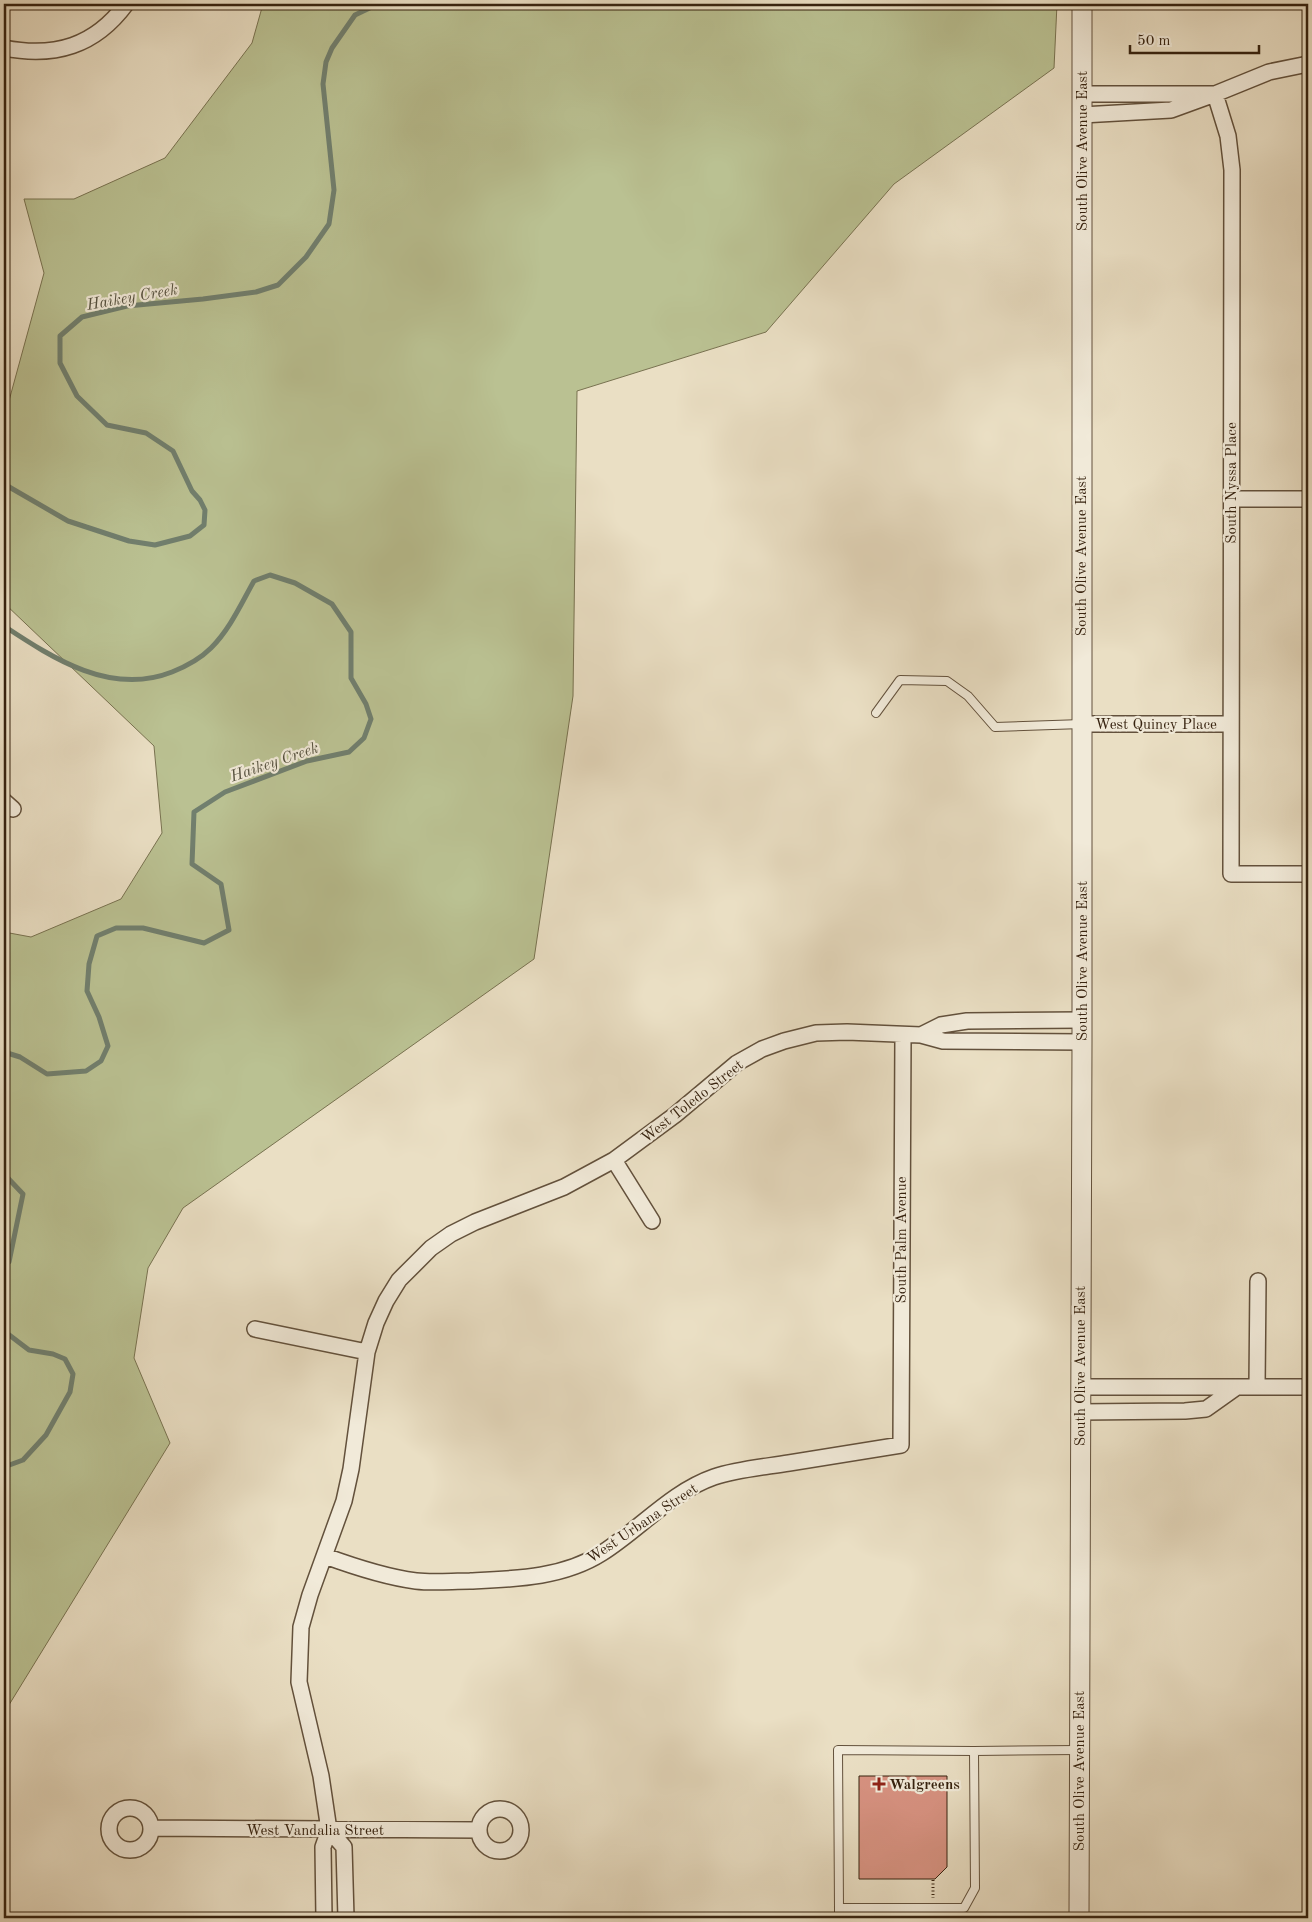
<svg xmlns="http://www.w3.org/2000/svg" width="1312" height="1922" font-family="'Old Standard TT',serif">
	<rect width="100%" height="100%" fill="#eadfc4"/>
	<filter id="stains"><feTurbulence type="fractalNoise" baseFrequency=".004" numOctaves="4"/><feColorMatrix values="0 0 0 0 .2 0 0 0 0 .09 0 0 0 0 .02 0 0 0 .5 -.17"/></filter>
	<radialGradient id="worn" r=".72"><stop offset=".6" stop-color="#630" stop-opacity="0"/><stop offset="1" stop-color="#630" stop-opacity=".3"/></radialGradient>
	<path fill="#bac192" stroke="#787250" d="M 263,4 L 1057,4 L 1054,68 L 894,184 L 766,332 L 577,391 L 573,696 L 534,959 L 183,1208 L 148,1268 L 134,1358 L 170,1443 L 4,1713 L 4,932 L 31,937 L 121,899 L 162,833 L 154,746 L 4,603 L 4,419 L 44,273 L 24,199 L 74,199 L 165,158 L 252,43 Z"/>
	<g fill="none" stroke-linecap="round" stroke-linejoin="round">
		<path stroke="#717f6e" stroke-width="5" d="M 4,484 L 68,521 L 129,541 L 155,545 L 190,536 L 204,525 L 205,510 L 200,500 L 192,491 L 173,451 L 146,433 L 107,425 L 77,396 L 60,363 L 60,336 L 82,317 L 127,306 L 203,299 L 256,292 L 278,285 L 306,257 L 329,224 L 334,190 L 323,84 L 326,62 L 332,48 L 355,15 L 378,4
			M 4,626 C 54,659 111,696 172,672 C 187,666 200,659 211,648 C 230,629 241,604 254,581 L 270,575 L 295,583 L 332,604 L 351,632 L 351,678 L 366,704 L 371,719 L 364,738 L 349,752 L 307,761 L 225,792 L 194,812 L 192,864 L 221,884 L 229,930 L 204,943 L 143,928 L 116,928 L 97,936 L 89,964 L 87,991 L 99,1017 L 108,1046 L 101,1061 L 86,1071 L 47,1074 L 20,1057 L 4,1052
			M 4,1174 L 23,1194 L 9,1262 L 4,1264
			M 4,1331 L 29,1350 L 53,1354 L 65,1359 L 73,1374 L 70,1392 L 46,1435 L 23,1460 L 4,1467"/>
	</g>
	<path fill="#d79281" stroke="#36220f" d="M 859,1776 L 947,1776 L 947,1867 L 935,1879 L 859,1879 Z"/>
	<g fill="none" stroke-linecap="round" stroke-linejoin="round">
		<defs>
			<path id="service" d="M 876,713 L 900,680 L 947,681 L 968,696 L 995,727 L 1082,724
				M 839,1908 L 838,1750 L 974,1751
				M 839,1918 L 839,1908 L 964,1908 L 975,1888 L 974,1751 L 1079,1750"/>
			<path id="minor" d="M 4,48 C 55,58 95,46 126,4
				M 1308,64 L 1269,72 L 1215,94 L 1228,136 L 1232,170 L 1231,874 L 1308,874
				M 1082,115 L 1171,110 L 1215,94 L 1082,94
				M 1231,499 L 1308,499
				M 1082,724 L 1231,724
				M 4,801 L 13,809
				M 921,1035 L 941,1025 L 967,1021 L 1082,1020
				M 614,1160 L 652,1221
				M 255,1329 L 367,1352
				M 1257,1386 L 1258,1281
				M 1080,1387 L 1308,1387
				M 1080,1412 L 1185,1411 L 1206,1409 L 1237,1387
				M 325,1556 C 355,1567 385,1577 416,1581 C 434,1583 452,1581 470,1581 C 514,1579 563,1578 602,1553 C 640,1529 671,1492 714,1477 C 738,1469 764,1467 789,1463 C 826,1457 864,1451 901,1445 L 903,1035
				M109 1829a21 21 0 1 1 42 0a21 21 0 1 1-42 0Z
				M479 1830a21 21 0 1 1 42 0a21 21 0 1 1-42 0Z
				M 152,1828 L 479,1830
				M 329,1830 L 344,1847 L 346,1918
				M 324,1918 L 323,1847 L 329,1830 L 321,1776 L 299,1682 L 301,1627 L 310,1595 L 344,1501 L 351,1469 L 367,1352 L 376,1323 L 386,1301 L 399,1280 L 431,1248 L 451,1234 L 475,1222 L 564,1187 L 614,1160 L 675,1115 L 737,1063 L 762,1049 L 784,1041 L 816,1033 L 847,1032 L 921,1035 L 943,1041 L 1082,1042"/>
			<path id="tertiary" d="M 1079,1918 L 1082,1042 L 1082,4"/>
		</defs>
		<use href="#service" stroke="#63513c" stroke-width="10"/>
		<use href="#minor" stroke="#63513c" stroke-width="18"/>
		<use href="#tertiary" stroke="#63513c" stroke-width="21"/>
		<path stroke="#36220f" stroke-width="3" stroke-dasharray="1 2.5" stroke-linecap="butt" d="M 933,1880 L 933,1898"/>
		<use href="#service" stroke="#f1ead9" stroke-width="8"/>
		<use href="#minor" stroke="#f1ead9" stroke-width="15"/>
		<use href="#tertiary" stroke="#f1ead9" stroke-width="19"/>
	</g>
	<path fill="#8f2418" stroke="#f1ead9" stroke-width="2" d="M876.5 1776.5h5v5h5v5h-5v5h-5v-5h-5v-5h5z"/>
	<g text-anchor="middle" stroke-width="4.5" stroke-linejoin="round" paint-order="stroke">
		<g font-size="15" fill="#36220f" stroke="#f1ead9">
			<text transform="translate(1082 151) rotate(-90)" y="5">South Olive Avenue East</text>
			<text transform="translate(1231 483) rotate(-90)" y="5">South Nyssa Place</text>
			<text transform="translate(1081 556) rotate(-90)" y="5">South Olive Avenue East</text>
			<text x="1156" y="729">West Quincy Place</text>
			<text transform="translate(1082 961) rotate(-90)" y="5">South Olive Avenue East</text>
			<text transform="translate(692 1101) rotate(-38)" y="5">West Toledo Street</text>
			<text transform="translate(901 1240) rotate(-90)" y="5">South Palm Avenue</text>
			<text transform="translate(1080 1366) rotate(-90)" y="5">South Olive Avenue East</text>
			<text transform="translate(642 1523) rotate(-34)" y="5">West Urbana Street</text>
			<text transform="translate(1079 1771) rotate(-90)" y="5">South Olive Avenue East</text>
			<text x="315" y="1835">West Vandalia Street</text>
		</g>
		<g font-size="15" font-weight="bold" fill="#36220f" stroke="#f1ead9" text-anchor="start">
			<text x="889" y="1789">Walgreens</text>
		</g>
		<g font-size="16" font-style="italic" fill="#54503e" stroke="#f1ead9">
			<text transform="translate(132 296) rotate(-10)" y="6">Haikey Creek</text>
			<text transform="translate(274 761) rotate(-19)" y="6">Haikey Creek</text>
		</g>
	</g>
	<rect width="1312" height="1922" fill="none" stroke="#eadfc4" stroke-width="20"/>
	<rect x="5" y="5" width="1302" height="1912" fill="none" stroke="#36220f" stroke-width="2.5"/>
	<rect x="10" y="10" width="1292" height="1902" fill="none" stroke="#36220f"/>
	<path d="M1130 45v8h129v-8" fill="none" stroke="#36220f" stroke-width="2.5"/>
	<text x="1137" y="45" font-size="15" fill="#36220f" stroke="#f1ead9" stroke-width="4" paint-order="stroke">50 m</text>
	<rect width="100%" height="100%" filter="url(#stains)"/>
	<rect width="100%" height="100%" fill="url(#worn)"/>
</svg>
